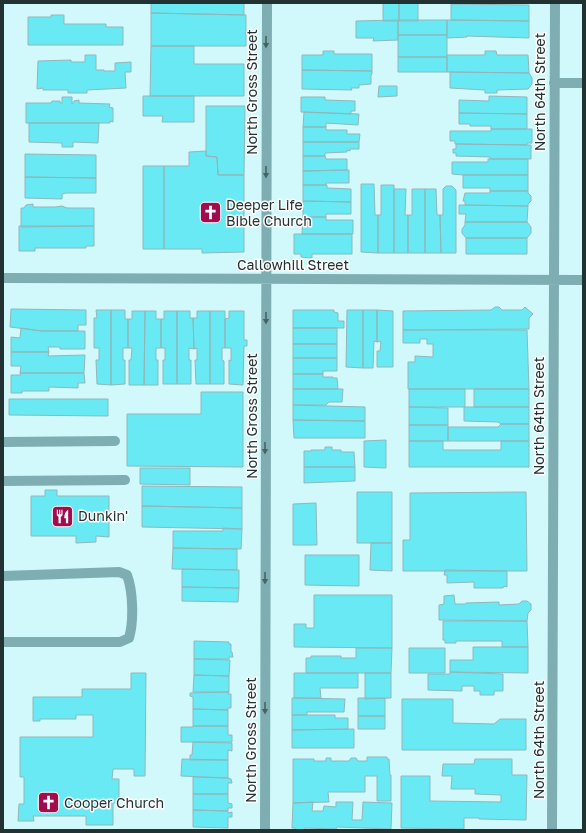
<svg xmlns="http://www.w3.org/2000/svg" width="586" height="833" font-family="'Golos Text',sans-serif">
	<rect width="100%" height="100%" fill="#d1f9fc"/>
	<path fill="#69e9f4" stroke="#90b7ba" d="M 151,3 L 244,3 L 244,15 L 151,13 Z
		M 383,3 L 399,3 L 399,21 L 383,21 Z
		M 399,3 L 418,3 L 418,21 L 399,21 Z
		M 451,4 L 529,5 L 529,21 L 451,20 Z
		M 151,13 L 246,15 L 246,46 L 151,46 Z
		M 51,15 L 64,15 L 64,24 L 106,24 L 106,27 L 123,27 L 123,45 L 28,45 L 28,17 L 51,17 Z
		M 398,20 L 398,40 L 373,41 L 374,38 L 356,38 L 356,21 Z
		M 398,20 L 447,20 L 447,35 L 398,35 Z
		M 447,20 L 529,21 L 529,38 L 467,36 L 467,37 L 447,38 Z
		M 398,35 L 447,35 L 447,57 L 398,57 Z
		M 151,46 L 194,46 L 194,64 L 244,64 L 244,96 L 150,96 Z
		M 323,51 L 334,51 L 334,54 L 372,54 L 372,71 L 302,70 L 302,55 L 323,55 Z
		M 485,51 L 496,51 L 497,55 L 528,55 L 529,73 L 447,72 L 447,55 L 485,55 Z
		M 85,55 L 96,55 L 96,70 L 104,70 L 104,71 L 115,71 L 115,63 L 131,62 L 131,72 L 125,72 L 126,88 L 87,90 L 87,93 L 68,93 L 68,90 L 43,90 L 43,88 L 37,89 L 38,61 L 71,60 L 71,62 L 85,62 Z
		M 398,57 L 447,57 L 447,72 L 398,72 Z
		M 302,70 L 372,71 L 372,74 L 371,75 L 371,84 L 359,85 L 359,88 L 351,88 L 352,90 L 302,89 Z
		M 450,72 L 529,73 L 532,78 L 532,84 L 528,89 L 497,90 L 497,93 L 485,93 L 485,90 L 450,88 Z
		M 379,86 L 397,86 L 397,96 L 378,97 Z
		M 143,96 L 194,96 L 194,122 L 162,122 L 163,116 L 143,116 Z
		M 489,96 L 527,97 L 527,114 L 459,113 L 459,100 L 489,101 Z
		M 62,97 L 72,97 L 72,104 L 74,101 L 79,100 L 79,103 L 110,104 L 109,107 L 113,108 L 113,122 L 110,121 L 110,123 L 26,123 L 26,103 L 51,103 L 52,101 L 60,101 L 60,103 L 62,103 Z
		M 301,97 L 325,97 L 325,100 L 355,101 L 355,111 L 351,111 L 351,114 L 301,112 Z
		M 206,106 L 245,106 L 244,175 L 218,175 L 217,157 L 206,156 Z
		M 304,112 L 359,114 L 358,125 L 326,123 L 326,127 L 303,127 Z
		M 459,113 L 527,114 L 527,129 L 491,129 L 491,126 L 470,126 L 470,124 L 459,124 Z
		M 29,123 L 99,123 L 98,143 L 73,142 L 73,147 L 62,147 L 62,143 L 29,142 Z
		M 303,127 L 326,127 L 326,130 L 347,130 L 347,134 L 360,134 L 359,142 L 303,142 Z
		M 491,129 L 532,129 L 532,143 L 527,143 L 527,145 L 455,144 L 455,141 L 450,141 L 450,131 L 491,131 Z
		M 303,142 L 359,142 L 359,149 L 350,149 L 350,151 L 347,150 L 347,152 L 325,153 L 325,156 L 303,156 Z
		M 456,144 L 531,145 L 531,159 L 490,159 L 490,157 L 456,156 L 456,153 L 453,153 L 453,149 L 456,149 Z
		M 206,151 L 206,156 L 217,157 L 218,175 L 244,175 L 244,252 L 202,253 L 202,249 L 164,249 L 164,166 L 189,166 L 189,152 Z
		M 25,154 L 96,155 L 96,178 L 25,177 Z
		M 303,156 L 325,156 L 326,159 L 347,159 L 347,170 L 303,171 Z
		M 488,159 L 528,159 L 528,175 L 463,175 L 452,174 L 452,162 L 488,162 Z
		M 143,166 L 164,166 L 164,249 L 143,249 Z
		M 349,170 L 349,183 L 326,183 L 326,185 L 303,185 L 303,171 Z
		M 463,175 L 528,175 L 528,191 L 490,191 L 490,188 L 463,188 Z
		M 25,177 L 96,178 L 96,193 L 66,193 L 62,194 L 62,199 L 25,198 Z
		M 361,184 L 374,184 L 375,215 L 378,215 L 378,253 L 361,252 Z
		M 303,185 L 327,185 L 327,188 L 351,189 L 351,202 L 303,201 Z
		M 381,185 L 394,185 L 394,253 L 378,253 L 378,215 L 381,215 Z
		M 446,186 L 452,186 L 456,190 L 456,253 L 441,253 L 440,215 L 443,215 L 443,189 Z
		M 394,189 L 406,189 L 405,215 L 408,215 L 408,253 L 394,253 Z
		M 412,189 L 425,189 L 425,253 L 408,253 L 408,215 L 412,215 Z
		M 425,189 L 436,189 L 437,215 L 440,215 L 441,253 L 425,253 Z
		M 490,191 L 528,191 L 528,193 L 531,196 L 531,201 L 528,204 L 528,206 L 465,205 L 465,201 L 463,201 L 465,193 L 490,193 Z
		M 303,201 L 351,202 L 351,214 L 326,214 L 326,217 L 303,217 Z
		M 33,204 L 33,207 L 55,207 L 62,206 L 67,208 L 94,208 L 94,226 L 21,227 L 21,208 L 24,208 L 26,205 Z
		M 459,205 L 528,206 L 527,222 L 465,222 L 466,214 L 459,214 Z
		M 303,217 L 326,217 L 326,220 L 353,220 L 353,234 L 302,234 Z
		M 465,222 L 527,222 L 531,227 L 531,233 L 527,238 L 466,238 L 462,233 L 462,229 L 465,225 Z
		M 19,226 L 94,226 L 94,246 L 86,246 L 86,248 L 35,248 L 35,251 L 19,251 Z
		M 294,234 L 352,234 L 352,254 L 312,254 L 312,258 L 301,257 L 301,254 L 294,254 Z
		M 466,238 L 527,238 L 527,254 L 466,254 Z
		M 495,307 L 499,307 L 502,310 L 522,310 L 525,307 L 533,314 L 529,318 L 529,329 L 403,330 L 403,311 L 491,310 Z
		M 11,309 L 86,310 L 86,325 L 78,325 L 78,331 L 42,331 L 10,327 Z
		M 96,310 L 111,310 L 111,385 L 97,384 L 96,360 L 99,360 L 99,348 L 94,348 L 94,318 L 97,318 Z
		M 111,310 L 125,310 L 125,319 L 128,319 L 128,348 L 123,348 L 123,360 L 125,360 L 125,384 L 111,385 Z
		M 293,310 L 334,310 L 334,312 L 338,313 L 338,321 L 344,321 L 344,328 L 293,328 Z
		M 347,310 L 363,310 L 363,368 L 346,367 Z
		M 363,310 L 377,310 L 377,342 L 374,341 L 373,368 L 363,368 Z
		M 377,310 L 393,311 L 393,367 L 377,367 L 377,351 L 380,351 L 381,341 L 377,342 Z
		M 132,311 L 145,311 L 144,385 L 129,385 L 129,360 L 131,360 L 132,348 L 128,348 L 128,319 L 132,319 Z
		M 145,311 L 156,311 L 156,319 L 161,319 L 161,348 L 156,348 L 156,360 L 158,360 L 158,385 L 144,385 Z
		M 164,311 L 177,311 L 177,384 L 163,384 L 163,360 L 165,360 L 165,348 L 161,348 L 161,319 L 164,319 Z
		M 177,311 L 190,311 L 190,318 L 193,318 L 194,349 L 189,348 L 189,360 L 191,360 L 191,384 L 177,384 Z
		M 197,311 L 210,311 L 210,384 L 196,384 L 195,360 L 197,360 L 197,348 L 194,349 L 193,318 L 197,318 Z
		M 210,311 L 225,311 L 225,348 L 222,348 L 222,360 L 224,361 L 224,384 L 210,384 Z
		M 229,311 L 244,311 L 244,340 L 247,340 L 247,346 L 244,346 L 243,385 L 229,384 L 229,360 L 231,361 L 231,348 L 225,348 L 225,319 L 229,318 Z
		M 21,328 L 42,331 L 85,331 L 85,349 L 60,349 L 60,347 L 48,347 L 49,352 L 11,352 L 11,337 L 20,338 Z
		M 293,328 L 337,328 L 337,344 L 293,344 Z
		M 403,330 L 527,330 L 529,389 L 408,389 L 408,362 L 415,362 L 415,356 L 433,357 L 433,344 L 427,344 L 427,339 L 420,339 L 420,343 L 403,343 Z
		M 293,344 L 337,344 L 337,358 L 293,358 Z
		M 11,352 L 49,352 L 48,356 L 85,355 L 84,373 L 20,373 L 21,366 L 11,366 Z
		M 293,358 L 337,358 L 337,371 L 323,371 L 323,374 L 293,374 Z
		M 20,373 L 84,373 L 85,383 L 78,383 L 78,388 L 49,387 L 49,391 L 22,391 L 22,393 L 11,393 L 11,375 L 21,375 Z
		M 293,374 L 323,374 L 323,377 L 333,377 L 333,378 L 337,378 L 338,389 L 293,389 Z
		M 293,389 L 343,389 L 342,402 L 329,402 L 326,405 L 293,405 Z
		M 409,389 L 465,389 L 465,407 L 409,407 Z
		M 474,389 L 529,389 L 529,407 L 474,407 Z
		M 201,392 L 243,392 L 243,467 L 127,466 L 127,414 L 201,414 Z
		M 9,399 L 108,399 L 108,416 L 9,415 Z
		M 293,405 L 365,407 L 365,421 L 293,420 Z
		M 409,407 L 448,408 L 448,425 L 409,425 Z
		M 464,407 L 529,407 L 529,424 L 501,424 L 498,422 L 464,421 Z
		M 293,420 L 365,421 L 365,438 L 294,438 Z
		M 501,424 L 529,424 L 529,441 L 448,441 L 448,427 L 498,427 Z
		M 409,425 L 448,425 L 448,441 L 409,441 Z
		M 386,440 L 386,468 L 364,467 L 364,441 Z
		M 409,441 L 443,441 L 443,450 L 501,450 L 501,441 L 529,441 L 529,467 L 409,467 Z
		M 325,447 L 332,447 L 332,450 L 341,450 L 341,452 L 354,452 L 355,467 L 304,467 L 304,451 L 311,451 L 311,450 L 325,450 Z
		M 304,467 L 355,467 L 355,481 L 304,483 Z
		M 140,468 L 190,468 L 190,485 L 140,484 Z
		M 142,486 L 242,487 L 242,508 L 142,506 Z
		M 45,490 L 57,490 L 57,496 L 109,496 L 109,537 L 96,536 L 96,542 L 76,543 L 76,536 L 31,536 L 31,496 L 45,496 Z
		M 357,492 L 392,492 L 392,543 L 357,543 Z
		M 526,492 L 527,571 L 403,571 L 403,540 L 410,540 L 410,493 Z
		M 316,503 L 317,545 L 293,545 L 293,504 Z
		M 142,506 L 242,508 L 242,529 L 142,527 Z
		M 223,528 L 242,529 L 241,549 L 173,548 L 173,531 L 223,531 Z
		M 371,543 L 392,543 L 392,571 L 370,570 Z
		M 173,548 L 237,549 L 237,570 L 172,569 Z
		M 305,555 L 359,555 L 359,586 L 305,585 Z
		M 182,569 L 239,570 L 239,588 L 182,587 Z
		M 445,570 L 507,571 L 507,587 L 504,586 L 503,588 L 474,588 L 474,582 L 447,583 L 447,575 L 444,575 Z
		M 182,587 L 239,588 L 238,602 L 182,601 Z
		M 314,595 L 392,595 L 392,648 L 294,647 L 294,624 L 306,624 L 306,628 L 314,628 Z
		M 454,595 L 455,604 L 466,604 L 466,603 L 499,602 L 499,605 L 519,604 L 522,601 L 527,601 L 531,604 L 531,610 L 528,613 L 527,621 L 439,620 L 439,605 L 444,604 L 444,596 Z
		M 443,621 L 527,621 L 528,647 L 502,647 L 502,641 L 456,641 L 456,643 L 445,643 L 445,640 L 443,640 Z
		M 194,641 L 229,642 L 229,644 L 231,644 L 231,652 L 232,652 L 233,657 L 229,657 L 229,659 L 194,659 Z
		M 473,647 L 528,647 L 528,673 L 450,672 L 450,660 L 473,660 Z
		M 356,648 L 392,648 L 391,673 L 306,673 L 306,658 L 311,658 L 311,656 L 341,656 L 341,658 L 356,658 Z
		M 409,648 L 445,648 L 445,673 L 409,673 Z
		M 194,659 L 230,660 L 229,676 L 194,675 Z
		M 450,672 L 503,674 L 503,691 L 494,691 L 494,695 L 480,695 L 480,691 L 474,691 L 474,686 L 462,686 L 462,691 L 428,690 L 428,674 L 450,674 Z
		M 131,673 L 146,673 L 145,776 L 134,776 L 134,769 L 113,769 L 112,779 L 119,779 L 119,803 L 113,803 L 113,825 L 86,825 L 86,816 L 33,816 L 34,821 L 18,821 L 19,804 L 24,804 L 24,777 L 20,777 L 20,737 L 93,737 L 93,715 L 76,715 L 76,719 L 40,719 L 40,721 L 33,721 L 33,697 L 82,697 L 82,689 L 131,689 Z
		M 294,673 L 358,673 L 358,688 L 320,688 L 321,698 L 294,698 Z
		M 365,673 L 391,673 L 391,698 L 365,699 Z
		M 194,675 L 229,676 L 229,692 L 193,692 Z
		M 229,692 L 228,694 L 231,694 L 231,708 L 228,708 L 228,710 L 193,709 L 193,697 L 190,696 L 190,693 Z
		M 292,698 L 345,699 L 344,712 L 307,712 L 307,715 L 292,715 Z
		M 358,698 L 385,698 L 385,716 L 358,716 Z
		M 402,699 L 453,699 L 453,723 L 494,724 L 500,719 L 526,719 L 526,750 L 402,750 Z
		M 193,709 L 228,710 L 228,726 L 193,726 Z
		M 292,715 L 335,715 L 335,718 L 348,718 L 348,729 L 292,730 Z
		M 358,716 L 385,716 L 385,729 L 358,729 Z
		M 193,726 L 228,726 L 228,735 L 232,735 L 232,742 L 181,742 L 181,727 L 193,727 Z
		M 354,729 L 354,748 L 292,748 L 292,730 Z
		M 193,742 L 232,743 L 232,751 L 228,750 L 228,760 L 190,760 L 190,755 L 192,755 Z
		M 367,757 L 387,757 L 387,759 L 389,759 L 390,775 L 391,775 L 391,801 L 377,801 L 377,776 L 365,776 L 365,792 L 328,792 L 329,802 L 293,803 L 293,759 L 314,759 L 314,761 L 326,761 L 326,758 L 331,758 L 331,761 L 349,761 L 351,758 L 356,758 L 358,761 L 367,761 Z
		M 182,759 L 228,760 L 228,778 L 181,776 Z
		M 475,759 L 512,759 L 512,775 L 527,775 L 526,820 L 479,819 L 479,818 L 464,818 L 464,829 L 401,828 L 401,776 L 430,776 L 430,801 L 501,802 L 501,795 L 475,794 L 475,789 L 451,789 L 452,776 L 442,776 L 443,764 L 474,764 Z
		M 193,777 L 228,778 L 231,779 L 232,783 L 228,783 L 228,794 L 193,794 Z
		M 193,794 L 228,794 L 228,803 L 232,804 L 232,808 L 228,808 L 228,811 L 193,810 Z
		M 313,802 L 312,811 L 323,811 L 324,806 L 336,807 L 336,802 L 353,802 L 352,820 L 362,820 L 363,802 L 392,803 L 391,829 L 337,827 L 336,829 L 305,828 L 304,830 L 296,830 L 295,828 L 292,828 L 293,803 Z
		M 193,810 L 228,811 L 228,813 L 232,812 L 232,817 L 228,817 L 228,828 L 193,827 Z"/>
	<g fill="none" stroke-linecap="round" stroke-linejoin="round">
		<path stroke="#7eaeb1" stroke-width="10" d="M 3,442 L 115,441
			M 3,481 L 125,480
			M 3,576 L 119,572 L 127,575 C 133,591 134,621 129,638 L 120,642 L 3,642"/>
		<path stroke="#7eaeb1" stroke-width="10" d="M 554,83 L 583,83
			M 3,278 L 583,280
			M 265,830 L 267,3
			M 552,830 L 555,3"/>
	</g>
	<defs><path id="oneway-solid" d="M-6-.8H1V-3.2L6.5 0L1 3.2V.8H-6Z"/></defs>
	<g fill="#476465">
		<use href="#oneway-solid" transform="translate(266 42) rotate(90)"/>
		<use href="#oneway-solid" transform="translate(266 172) rotate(90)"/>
		<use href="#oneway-solid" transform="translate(266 318) rotate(90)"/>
		<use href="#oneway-solid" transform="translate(265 448) rotate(90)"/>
		<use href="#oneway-solid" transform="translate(265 578) rotate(90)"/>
		<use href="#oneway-solid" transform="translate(265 708) rotate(90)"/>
	</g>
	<defs>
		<symbol id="church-square" viewBox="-11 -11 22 22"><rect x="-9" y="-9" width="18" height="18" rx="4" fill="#a20c4d" stroke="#fdfdfd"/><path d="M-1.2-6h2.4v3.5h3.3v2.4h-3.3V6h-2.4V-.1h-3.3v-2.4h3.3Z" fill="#fff"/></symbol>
		<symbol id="restaurant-square" viewBox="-11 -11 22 22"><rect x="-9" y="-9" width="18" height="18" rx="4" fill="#a20c4d" stroke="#fdfdfd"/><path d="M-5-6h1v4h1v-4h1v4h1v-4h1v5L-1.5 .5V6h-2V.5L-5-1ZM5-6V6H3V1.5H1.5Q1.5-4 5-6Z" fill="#fff"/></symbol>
	</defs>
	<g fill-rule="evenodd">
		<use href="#church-square" x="198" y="200" width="25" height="25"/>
		<use href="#restaurant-square" x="50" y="504" width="25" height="25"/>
		<use href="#church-square" x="36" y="790" width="25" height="25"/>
	</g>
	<g text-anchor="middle" stroke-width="3" stroke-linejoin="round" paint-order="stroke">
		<g font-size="14" fill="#223233" stroke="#fdfdfd">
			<text transform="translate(252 92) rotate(-90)" y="5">North Gross Street</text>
			<text transform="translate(540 92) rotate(-90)" y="5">North 64th Street</text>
			<text x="293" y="270">Callowhill Street</text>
			<text transform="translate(252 416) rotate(-90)" y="5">North Gross Street</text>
			<text transform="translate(539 416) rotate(-90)" y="5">North 64th Street</text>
			<text transform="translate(251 740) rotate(-90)" y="5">North Gross Street</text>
			<text transform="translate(539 740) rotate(-90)" y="5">North 64th Street</text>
		</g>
		<g font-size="14" fill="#223233" stroke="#fdfdfd" text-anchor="start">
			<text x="226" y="210">Deeper Life<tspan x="226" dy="16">Bible Church</tspan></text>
			<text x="78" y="521">Dunkin'</text>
			<text x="64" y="808">Cooper Church</text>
		</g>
	</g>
	<rect width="586" height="833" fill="none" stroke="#223233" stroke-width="8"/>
</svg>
